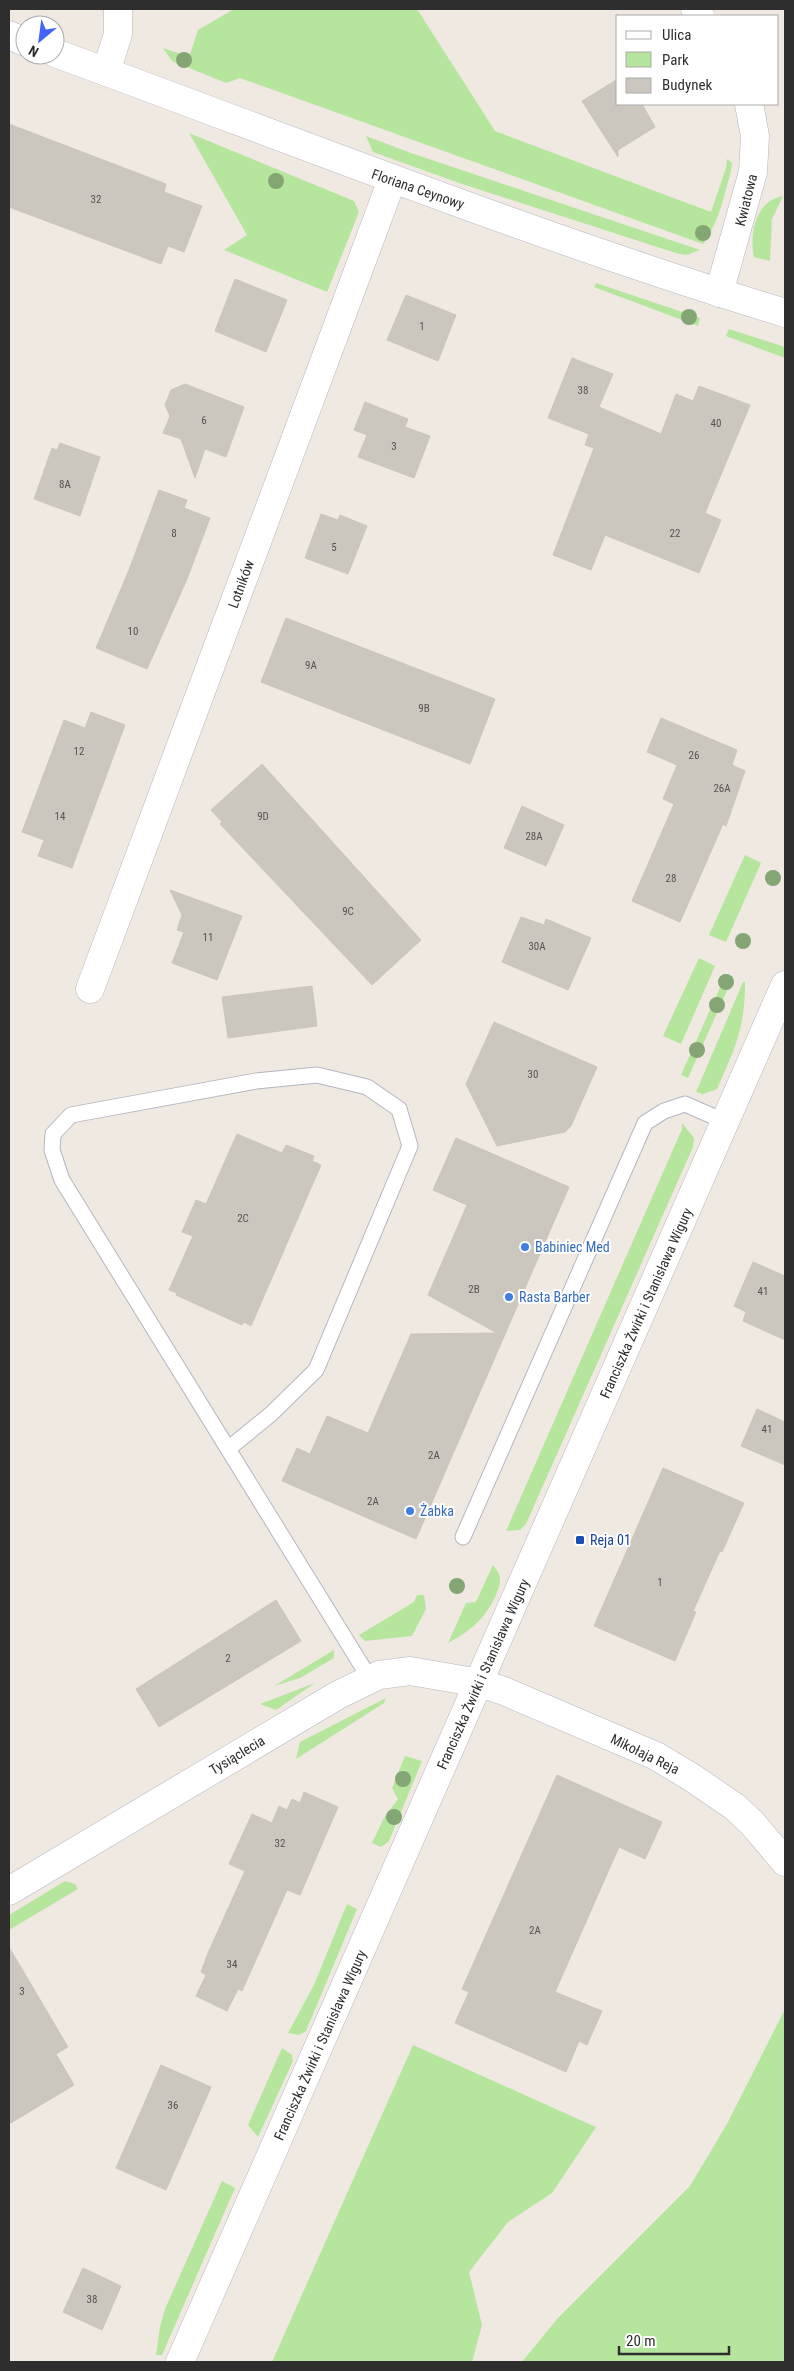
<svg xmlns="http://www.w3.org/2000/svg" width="794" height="2371" font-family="'Roboto Condensed',sans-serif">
	<rect width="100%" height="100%" fill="#efe9e1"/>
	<path fill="#b6e59e" d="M 234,9 L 417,9 L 495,131 L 711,212 L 726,168 L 727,159 L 732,163 L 731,171 C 724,195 719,223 703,244 L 240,78 L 226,83 L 172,61 L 163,48 L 189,57 L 198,30 Z
		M 189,133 L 354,201 L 359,212 L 327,292 L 224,250 L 247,235 Z
		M 366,136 L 411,153 L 700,250 L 686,255 L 679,254 L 459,183 L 373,152 Z
		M 783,196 L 772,219 L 770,261 L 754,257 C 749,234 756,200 783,196 Z
		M 596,283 L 700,318 L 698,326 L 594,287 Z
		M 729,329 L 785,347 L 785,358 L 726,336 Z
		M 745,855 L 761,863 L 726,942 L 709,935 Z
		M 699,958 L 715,966 L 681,1044 L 663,1036 Z
		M 726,974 L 733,977 L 688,1078 L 681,1075 Z
		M 743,982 L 745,982 C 745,1029 735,1048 717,1089 L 703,1094 L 696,1092 Z
		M 682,1123 L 694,1138 L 693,1147 L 526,1524 L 520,1530 L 506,1531 L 682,1129 Z
		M 493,1565 C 503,1577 501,1583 495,1597 C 484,1620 470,1631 448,1643 L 466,1603 L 476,1602 Z
		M 417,1595 L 424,1595 L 426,1609 L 412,1636 L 365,1641 L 359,1635 L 414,1602 Z
		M 334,1650 L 334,1658 L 300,1678 L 274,1686 Z
		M 315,1683 L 276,1710 L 260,1704 Z
		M 386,1698 L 384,1703 L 296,1759 L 300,1742 Z
		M 405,1756 L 422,1761 L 389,1841 L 381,1847 L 372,1843 L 384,1818 L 398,1799 L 392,1788 Z
		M 65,1881 L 75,1884 L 78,1889 L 9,1930 L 9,1915 Z
		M 347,1904 L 357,1909 L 306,2031 L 299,2035 L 288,2033 L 314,1985 Z
		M 784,2011 L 785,2362 L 522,2362 L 557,2319 L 690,2186 L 727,2124 Z
		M 413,2045 L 596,2127 L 552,2193 L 508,2222 L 469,2272 L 482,2325 L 472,2362 L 272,2362 Z
		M 282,2048 L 292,2055 L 293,2061 L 258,2137 L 248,2125 Z
		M 222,2181 L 235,2188 L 162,2355 L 156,2355 L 160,2327 L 165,2309 Z"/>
	<path fill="#cbc7bf" stroke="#cbc5ba" d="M 618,79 L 618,104 L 642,104 L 655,127 L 618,150 L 618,157 L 582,101 Z
		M 9,124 L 166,184 L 164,192 L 202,206 L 184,252 L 168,246 L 161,264 L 9,207 Z
		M 235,279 L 287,300 L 266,352 L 215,331 Z
		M 406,295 L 456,315 L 438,361 L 387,340 Z
		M 572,358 L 613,374 L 599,407 L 661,434 L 676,394 L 693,401 L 699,386 L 750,405 L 705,513 L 721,520 L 699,573 L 605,535 L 591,570 L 553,555 L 594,448 L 585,445 L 589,434 L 548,418 Z
		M 185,384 L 244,407 L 226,457 L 205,449 L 195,478 L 181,439 L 163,433 L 170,416 L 165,405 L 171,390 Z
		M 365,402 L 408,419 L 405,427 L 430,436 L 414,478 L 358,457 L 367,435 L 354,430 Z
		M 60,443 L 100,457 L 80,516 L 34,499 L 52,448 L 57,450 Z
		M 159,490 L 187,500 L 184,508 L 210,518 L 187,579 L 147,669 L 96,648 L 129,570 Z
		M 321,514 L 338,520 L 340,515 L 367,526 L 348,574 L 305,558 Z
		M 286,618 L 495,699 L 470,764 L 261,682 Z
		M 91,712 L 125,725 L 72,868 L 38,856 L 44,840 L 22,832 L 64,720 L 85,728 Z
		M 661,718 L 737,750 L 732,765 L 745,771 L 726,826 L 723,824 L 680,922 L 632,901 L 674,804 L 663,799 L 677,765 L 647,752 Z
		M 262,764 L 421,940 L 372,985 L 220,824 L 222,822 L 211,810 Z
		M 522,806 L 564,825 L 546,866 L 504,848 Z
		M 170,890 L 242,916 L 217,980 L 172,963 L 184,932 L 177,930 L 182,915 Z
		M 521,917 L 544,925 L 546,919 L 591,938 L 568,990 L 502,962 Z
		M 312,986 L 317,1026 L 228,1038 L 222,997 Z
		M 494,1022 L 597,1067 L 571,1126 L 565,1132 L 497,1146 L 466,1084 Z
		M 237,1134 L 282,1153 L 286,1145 L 314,1156 L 312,1161 L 321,1165 L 251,1326 L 244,1322 L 242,1325 L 176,1295 L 177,1293 L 169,1290 L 193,1236 L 182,1232 L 196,1200 L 206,1204 Z
		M 456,1138 L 569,1187 L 416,1539 L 282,1481 L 297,1448 L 310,1454 L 327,1416 L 368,1433 L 411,1334 L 497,1333 L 428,1295 L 467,1205 L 433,1190 Z
		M 753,1262 L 785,1276 L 785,1340 L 743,1321 L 746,1312 L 734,1306 Z
		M 757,1409 L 785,1422 L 785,1465 L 741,1446 Z
		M 663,1468 L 744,1503 L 722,1552 L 720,1551 L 693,1611 L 696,1612 L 675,1661 L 594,1626 Z
		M 276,1600 L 301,1641 L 159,1727 L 136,1689 Z
		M 557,1775 L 662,1822 L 645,1859 L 619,1847 L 555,1992 L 602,2011 L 587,2045 L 579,2041 L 566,2072 L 455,2023 L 469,1992 L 462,1989 Z
		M 304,1792 L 338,1807 L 300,1895 L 287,1890 L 242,1991 L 238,1989 L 227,2011 L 196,1996 L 206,1975 L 201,1972 L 208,1953 L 245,1871 L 229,1864 L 252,1814 L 272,1823 L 279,1806 L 287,1810 L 292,1799 L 300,1803 Z
		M 9,1947 L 68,2047 L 56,2054 L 74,2085 L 9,2124 Z
		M 161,2065 L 211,2087 L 166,2190 L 116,2168 Z
		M 83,2268 L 121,2286 L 102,2330 L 63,2312 Z"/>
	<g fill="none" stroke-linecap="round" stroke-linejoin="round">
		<defs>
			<path id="lane" d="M 228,1449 L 271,1414 L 316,1370 L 410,1146 L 399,1109 L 367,1087 L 317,1075 L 256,1081 L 71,1115 L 53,1134 L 52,1150 L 62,1180 L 370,1679
				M 463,1537 L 645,1123 L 664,1111 L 685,1104 L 726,1122"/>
			<path id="street" d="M 695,9 L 700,16
				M 106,72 L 118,34 L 118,9
				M 719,293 L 753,172 L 755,136 L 749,104
				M 90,989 L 392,180
				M 9,1891 L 338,1695 L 379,1675 L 410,1671 L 480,1683 L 504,1691 L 656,1756 L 691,1777 L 735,1807 L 752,1823 L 785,1862"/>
			<path id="secondary" d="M 9,35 L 25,42
				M 55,53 C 298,142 538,238 785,313
				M 180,2362 L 785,985"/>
		</defs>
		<use href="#lane" stroke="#b4b7c1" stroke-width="17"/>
		<use href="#street" stroke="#b4b7c1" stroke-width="29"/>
		<use href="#secondary" stroke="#b4b7c1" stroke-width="29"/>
		<use href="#lane" stroke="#fff" stroke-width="15"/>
		<use href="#street" stroke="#fff" stroke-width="28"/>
		<use href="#secondary" stroke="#fff" stroke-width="28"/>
	</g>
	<g fill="#84a574">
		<circle cx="184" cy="60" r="8"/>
		<circle cx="276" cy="181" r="8"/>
		<circle cx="703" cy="233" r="8"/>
		<circle cx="689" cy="317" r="8"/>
		<circle cx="773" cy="878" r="8"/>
		<circle cx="743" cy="941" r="8"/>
		<circle cx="726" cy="982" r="8"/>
		<circle cx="717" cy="1005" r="8"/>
		<circle cx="697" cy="1050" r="8"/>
		<circle cx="457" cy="1586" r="8"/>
		<circle cx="403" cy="1779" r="8"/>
		<circle cx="394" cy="1817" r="8"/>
	</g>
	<g fill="#3f7fe0" stroke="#fff" stroke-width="2">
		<circle cx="525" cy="1247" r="5"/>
		<circle cx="509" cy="1297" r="5"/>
		<circle cx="410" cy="1511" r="5"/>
	</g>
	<rect fill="#1a4fb4" stroke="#fff" stroke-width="2" x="575" y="1535" width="10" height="10" rx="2.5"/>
	<g text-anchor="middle" stroke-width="4" stroke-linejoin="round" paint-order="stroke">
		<g font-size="11" fill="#555452">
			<text x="96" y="203">32</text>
			<text x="422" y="330">1</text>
			<text x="583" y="394">38</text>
			<text x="204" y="424">6</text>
			<text x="716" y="427">40</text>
			<text x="394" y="450">3</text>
			<text x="65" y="488">8A</text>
			<text x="174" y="537">8</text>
			<text x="675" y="537">22</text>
			<text x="334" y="551">5</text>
			<text x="133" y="635">10</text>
			<text x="311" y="669">9A</text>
			<text x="424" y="712">9B</text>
			<text x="79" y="755">12</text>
			<text x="694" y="759">26</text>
			<text x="722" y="792">26A</text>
			<text x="60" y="820">14</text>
			<text x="263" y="820">9D</text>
			<text x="534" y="840">28A</text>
			<text x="671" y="882">28</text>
			<text x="348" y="915">9C</text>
			<text x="208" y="941">11</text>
			<text x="537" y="950">30A</text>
			<text x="533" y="1078">30</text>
			<text x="243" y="1222">2C</text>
			<text x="474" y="1293">2B</text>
			<text x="763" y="1295">41</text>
			<text x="767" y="1433">41</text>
			<text x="434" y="1459">2A</text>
			<text x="373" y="1505">2A</text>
			<text x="660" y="1586">1</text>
			<text x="228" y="1662">2</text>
			<text x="280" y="1847">32</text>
			<text x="535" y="1934">2A</text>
			<text x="232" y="1968">34</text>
			<text x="22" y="1995">3</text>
			<text x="173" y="2109">36</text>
			<text x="92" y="2303">38</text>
		</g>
		<g font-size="14" fill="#2e2e2e" stroke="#fff">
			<text transform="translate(418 189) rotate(19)" y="5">Floriana Ceynowy</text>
			<text transform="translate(746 200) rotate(-76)" y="5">Kwiatowa</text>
			<text transform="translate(241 584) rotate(-70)" y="5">Lotników</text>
			<text transform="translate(646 1303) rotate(-66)" y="5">Franciszka Żwirki i Stanisława Wigury</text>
			<text transform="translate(483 1674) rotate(-66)" y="5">Franciszka Żwirki i Stanisława Wigury</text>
			<text transform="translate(645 1754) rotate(26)" y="5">Mikołaja Reja</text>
			<text transform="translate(237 1755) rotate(-31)" y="5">Tysiąclecia</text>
			<text transform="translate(320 2045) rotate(-66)" y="5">Franciszka Żwirki i Stanisława Wigury</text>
		</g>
		<g font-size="14" fill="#366cbe" stroke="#fff" text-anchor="start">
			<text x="535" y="1252">Babiniec Med</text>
			<text x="519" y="1302">Rasta Barber</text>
			<text x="420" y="1516">Żabka</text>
		</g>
		<g font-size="14" fill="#164399" stroke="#fff" text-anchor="start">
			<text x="590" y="1545">Reja 01</text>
		</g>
	</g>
	<rect width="794" height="2371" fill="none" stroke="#2e2e2e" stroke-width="20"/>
	<rect x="616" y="15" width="162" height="90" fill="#ffffff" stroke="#ababab"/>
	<rect x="626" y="31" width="25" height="8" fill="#ffffff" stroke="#ababab"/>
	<text x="662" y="40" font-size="15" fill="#2e2e2e">Ulica</text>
	<rect x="626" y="52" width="25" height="15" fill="#b6e59e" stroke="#ababab"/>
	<text x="662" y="65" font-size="15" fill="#2e2e2e">Park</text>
	<rect x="626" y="78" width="25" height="15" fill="#cbc7bf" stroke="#ababab"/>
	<text x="662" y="90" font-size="15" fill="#2e2e2e">Budynek</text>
	<g transform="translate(40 40) rotate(209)"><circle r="24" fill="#ffffff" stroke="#ababab"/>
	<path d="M0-4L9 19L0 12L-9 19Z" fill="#4264fb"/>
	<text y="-8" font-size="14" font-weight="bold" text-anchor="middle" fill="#2e2e2e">N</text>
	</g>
	<path d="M619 2346v8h110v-8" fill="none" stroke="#2e2e2e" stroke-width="2.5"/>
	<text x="626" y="2346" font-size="15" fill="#2e2e2e" stroke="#ffffff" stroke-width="4" paint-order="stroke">20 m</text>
</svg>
